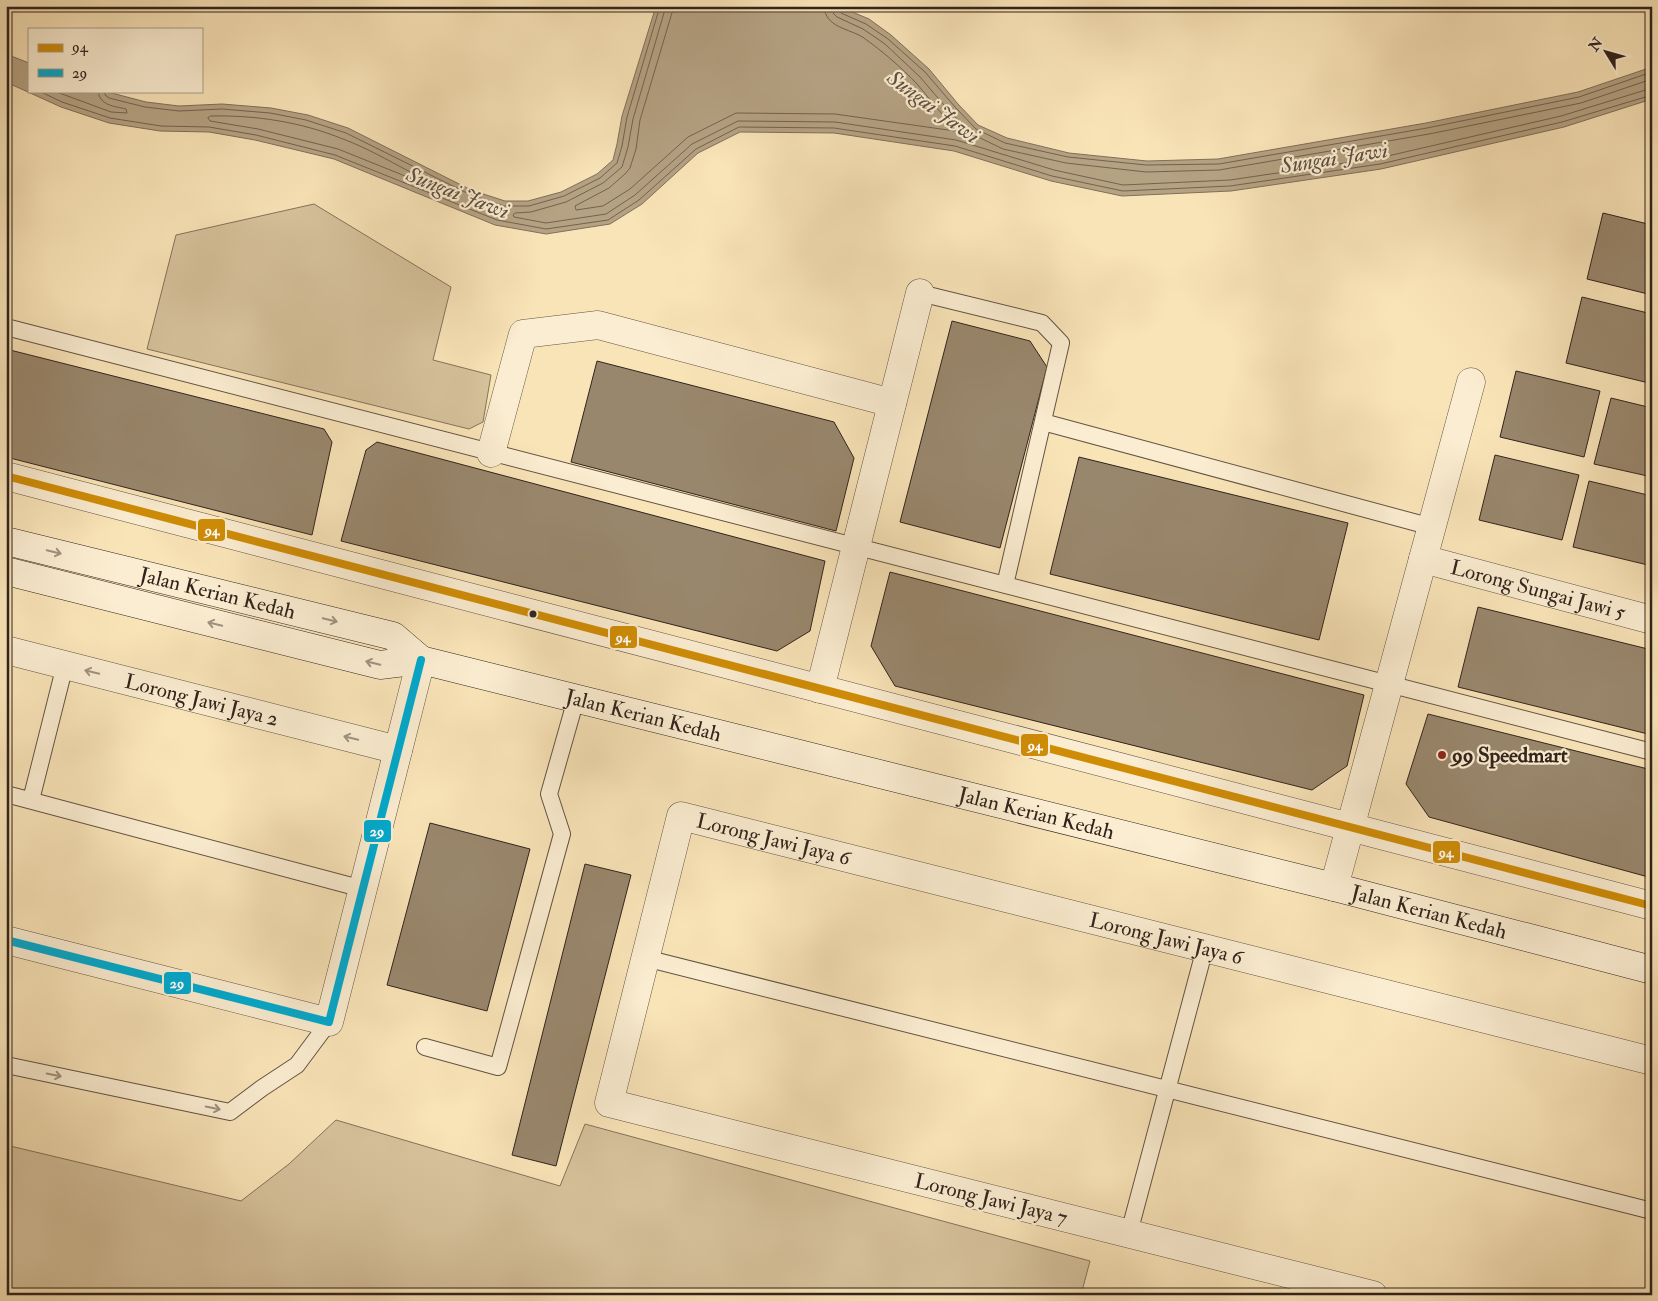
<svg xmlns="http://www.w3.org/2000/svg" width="1658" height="1301" font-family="'IM FELL Double Pica',serif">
	<rect width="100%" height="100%" fill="#f9e4b8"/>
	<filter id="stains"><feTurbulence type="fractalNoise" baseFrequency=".004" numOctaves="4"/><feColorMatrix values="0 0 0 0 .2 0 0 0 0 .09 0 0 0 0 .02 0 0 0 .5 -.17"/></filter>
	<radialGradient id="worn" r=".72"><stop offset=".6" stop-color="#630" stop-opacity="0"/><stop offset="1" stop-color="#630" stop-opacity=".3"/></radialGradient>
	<path fill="#d7c39d" stroke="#84735c" d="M 314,204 L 451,287 L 433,360 L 491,375 L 483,422 L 469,429 L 147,349 L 176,235 Z
		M 336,1120 L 560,1186 L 585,1124 L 1090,1261 L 1081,1295 L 6,1295 L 6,1145 L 241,1201 L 289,1164 Z"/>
	<path fill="#b5a283" stroke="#806f5a" d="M 656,6 L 838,6 L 869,19 L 891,35 L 929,69 L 958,104 L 978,125 L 1007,138 L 1069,153 L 1147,161 L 1218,159 L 1426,123 L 1578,92 L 1652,67 L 1652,99 L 1564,127 L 1381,169 L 1231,191 L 1122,196 L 1051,181 L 954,151 L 834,133 L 740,132 L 698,153 L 642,204 L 610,224 L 546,234 L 495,225 L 334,159 L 255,140 L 209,132 L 160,131 L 109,123 L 61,107 L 6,82 L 6,54 L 29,63 L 29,91 L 104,91 L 146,102 L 179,106 L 222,104 L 271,108 L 308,115 L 348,128 L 471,190 L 505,201 L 528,201 L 561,192 L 597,174 L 613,160 L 617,144 L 622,116 Z"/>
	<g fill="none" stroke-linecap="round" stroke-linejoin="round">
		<path stroke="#736250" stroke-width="1" d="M 666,6 L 633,119 L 628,147 L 622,167 L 603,183 L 566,202 L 531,212 L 515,213 L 513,215 L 514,217 L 546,223 L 606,214 L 635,195 L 692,144 L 738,121 L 835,122 L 956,140 L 1054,170 L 1123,185 L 1230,180 L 1379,158 L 1561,116 L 1652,88
			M 674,6 L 640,120 L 636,149 L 630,168 L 625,174 L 609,188 L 575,206 L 576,210 L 603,206 L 630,189 L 688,137 L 736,113 L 835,114 L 955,131 L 955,128 C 941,114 929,98 917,84 C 901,67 882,51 864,38 C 849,28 825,28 824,6
			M 832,6 L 833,13 L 837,17 L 863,29 L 885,44 L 920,77 L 950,112 L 974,135 L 1003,149 L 1066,163 L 1146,172 L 1219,170 L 1429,134 L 1581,103 L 1652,79
			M 838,6 L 841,13 L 866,24 L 888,39 L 925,72 L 955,107 L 976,129 L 1005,143 L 1068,157 L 1146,165 L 1219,164 L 1427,128 L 1579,97 L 1652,72
			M 39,91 L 62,102 L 110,118 L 161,126 L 209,127 L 256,135 L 335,155 L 497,220 L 546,229 L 608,220 L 639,200 L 696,149 L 739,127 L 834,128 L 955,146 L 1052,176 L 1123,191 L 1230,186 L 1380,164 L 1562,122 L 1652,95
			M 54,91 L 111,112 L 127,113 L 126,109 C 114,106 100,106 98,91
			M 105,91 L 105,95 L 109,98 L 145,107 L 179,111 L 222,109 L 270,113 L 306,120 L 346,133 L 469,194 L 504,206 L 529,206 L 564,196 L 600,178 L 617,163 L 622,146 L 627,117 L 660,6
			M 211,116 C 256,115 301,122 343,139 C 370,149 396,165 422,178 L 423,181 L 420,182 L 338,149 L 258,129 L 210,121 L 208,118 Z"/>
	</g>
	<path fill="#99876d" stroke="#31231c" d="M 1603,213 L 1652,225 L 1652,295 L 1587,279 Z
		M 1582,297 L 1652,314 L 1652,371 L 1649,383 L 1566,363 Z
		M 952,321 L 1030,341 L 1047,367 L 1000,548 L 900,522 Z
		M 6,349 L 324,429 L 332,442 L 312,535 L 6,457 Z
		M 597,361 L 834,422 L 854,458 L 836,531 L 571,462 Z
		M 1516,371 L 1600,391 L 1584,457 L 1500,437 Z
		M 1611,398 L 1652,408 L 1652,477 L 1594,464 Z
		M 377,442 L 825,561 L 810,631 L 777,651 L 341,541 L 366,450 Z
		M 1495,455 L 1579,475 L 1562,540 L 1479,520 Z
		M 1079,457 L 1348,523 L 1319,640 L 1050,574 Z
		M 1589,481 L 1652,496 L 1652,566 L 1573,547 Z
		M 890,572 L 1364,695 L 1347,766 L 1312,790 L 895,686 L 871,646 Z
		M 1478,607 L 1652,650 L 1652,735 L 1458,687 Z
		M 1428,714 L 1652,770 L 1652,878 L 1429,817 L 1406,784 Z
		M 430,823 L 530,849 L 487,1011 L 387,985 Z
		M 585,864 L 631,875 L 556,1166 L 512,1155 Z"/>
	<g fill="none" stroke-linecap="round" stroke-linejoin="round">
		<defs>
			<path id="service" d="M 920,293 L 1042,323 L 1061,343 L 1005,585
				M 6,327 L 1652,752
				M 1043,422 L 1432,527
				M 6,794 L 363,889
				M 31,800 L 65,665
				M 645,958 L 1652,1211
				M 425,1047 L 498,1067 L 562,834 L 549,794 L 576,699
				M 6,1065 L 230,1112 L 262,1088 L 297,1065 L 329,1022
				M 1129,1233 L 1205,948"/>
			<g id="minor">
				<path d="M 491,453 L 523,334 L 598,325 L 892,403"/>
				<path d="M 6,476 L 1652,906"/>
				<path id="s1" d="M 1423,559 L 1652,620"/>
				<path id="s2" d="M 6,650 L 398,750"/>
				<path d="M 820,689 L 920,293"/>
				<path d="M 1334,887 L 1471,382"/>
				<path d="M 6,940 L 329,1022 L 421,660"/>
				<path id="s3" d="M 1373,1295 L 609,1103 L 681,816 L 1652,1061"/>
			</g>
			<g id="secondary">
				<path id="s4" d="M 6,541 L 393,636 L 421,660"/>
				<path id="s5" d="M 6,571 L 380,665 L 421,660 L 1334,887 L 1652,970"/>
			</g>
		</defs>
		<use href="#service" stroke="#635343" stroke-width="18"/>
		<use href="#minor" stroke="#635343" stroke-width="29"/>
		<use href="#secondary" stroke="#31231c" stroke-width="29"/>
		<use href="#service" stroke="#fbedd1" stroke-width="16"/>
		<use href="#minor" stroke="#fbedd1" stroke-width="28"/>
		<use href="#secondary" stroke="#fbedd1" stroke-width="28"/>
		<defs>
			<path id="bus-1" d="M 6,476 L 1652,906"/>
			<path id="bus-2" d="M 6,940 L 329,1022 L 421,660"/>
		</defs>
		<use href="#bus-1" stroke="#fbedd1" stroke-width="11"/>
		<use href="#bus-2" stroke="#fbedd1" stroke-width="11"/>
		<use href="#bus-1" stroke="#cf8c06" stroke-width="8"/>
		<use href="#bus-2" stroke="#00a9ce" stroke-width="8"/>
	</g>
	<defs><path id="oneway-shaft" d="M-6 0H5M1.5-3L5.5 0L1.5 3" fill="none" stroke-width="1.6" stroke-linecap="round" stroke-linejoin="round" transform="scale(1.25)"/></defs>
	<g stroke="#a09280">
		<use href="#oneway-shaft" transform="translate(54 552) rotate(14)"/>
		<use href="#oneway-shaft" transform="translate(330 620) rotate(14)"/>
		<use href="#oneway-shaft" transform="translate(215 624) rotate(-166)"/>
		<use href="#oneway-shaft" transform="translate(373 663) rotate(-167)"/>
		<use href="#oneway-shaft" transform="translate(92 672) rotate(-166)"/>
		<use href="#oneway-shaft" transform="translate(351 738) rotate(-166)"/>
		<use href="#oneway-shaft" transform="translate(54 1075) rotate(12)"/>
		<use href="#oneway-shaft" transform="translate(213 1108) rotate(12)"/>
	</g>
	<circle fill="#31231c" stroke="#fbedd1" stroke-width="2" cx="533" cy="614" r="4.5"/>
	<circle fill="#8f2418" stroke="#fbedd1" stroke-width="2" cx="1442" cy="755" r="5"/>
	<g text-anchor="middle" stroke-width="4.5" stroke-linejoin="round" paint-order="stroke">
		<g font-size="21" fill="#31231c" stroke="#fbedd1">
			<text dy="7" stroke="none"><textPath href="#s1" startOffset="119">Lorong Sungai Jawi 5</textPath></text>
			<text dy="7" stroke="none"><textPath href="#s4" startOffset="218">Jalan Kerian Kedah</textPath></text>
			<text dy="7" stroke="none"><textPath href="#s2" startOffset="202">Lorong Jawi Jaya 2</textPath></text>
			<text dy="7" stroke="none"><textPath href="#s5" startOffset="656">Jalan Kerian Kedah</textPath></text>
			<text dy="7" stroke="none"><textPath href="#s5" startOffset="1061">Jalan Kerian Kedah</textPath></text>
			<text dy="7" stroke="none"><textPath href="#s3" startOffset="1179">Lorong Jawi Jaya 6</textPath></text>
			<text dy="7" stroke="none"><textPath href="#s5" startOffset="1466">Jalan Kerian Kedah</textPath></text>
			<text dy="7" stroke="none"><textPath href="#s3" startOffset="1584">Lorong Jawi Jaya 6</textPath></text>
			<text transform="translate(991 1199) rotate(14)" y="7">Lorong Jawi Jaya 7</text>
		</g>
		<g font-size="21" font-weight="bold" fill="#31231c" stroke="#fbedd1" text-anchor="start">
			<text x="1452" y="762">99 Speedmart</text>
		</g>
		<g font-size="22" font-style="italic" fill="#5f4f40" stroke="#fbedd1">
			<text transform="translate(934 106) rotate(36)" y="8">Sungai Jawi</text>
			<text transform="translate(1334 157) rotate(-9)" y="8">Sungai Jawi</text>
			<text transform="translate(458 192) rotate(21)" y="8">Sungai Jawi</text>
		</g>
	</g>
	<g stroke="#fbedd1" stroke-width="2">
		<rect x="197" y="518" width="29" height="24" rx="5" fill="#cf8c06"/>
		<rect x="609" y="625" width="29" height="24" rx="5" fill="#cf8c06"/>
		<rect x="1020" y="733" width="29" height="24" rx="5" fill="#cf8c06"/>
		<rect x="363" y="819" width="29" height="24" rx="5" fill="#00a9ce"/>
		<rect x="1432" y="840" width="29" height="24" rx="5" fill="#cf8c06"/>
		<rect x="163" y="971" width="29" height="24" rx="5" fill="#00a9ce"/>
	</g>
	<g font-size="14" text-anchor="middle" font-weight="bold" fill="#fff">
		<text x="212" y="535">94</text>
		<text x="623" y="642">94</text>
		<text x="1035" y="750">94</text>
		<text x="377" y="836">29</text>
		<text x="1446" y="857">94</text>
		<text x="177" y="988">29</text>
	</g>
	<rect width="1658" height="1301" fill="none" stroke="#f9e4b8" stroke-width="25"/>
	<rect x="8" y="8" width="1643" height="1286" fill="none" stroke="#31231c" stroke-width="2.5"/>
	<rect x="12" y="12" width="1633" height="1276" fill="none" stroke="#31231c"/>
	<rect x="28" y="28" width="175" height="65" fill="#fbedd1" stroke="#aa9c89"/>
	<rect x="38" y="44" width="25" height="8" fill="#cf8c06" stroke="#aa9c89"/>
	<text x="72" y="52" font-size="15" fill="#31231c">94</text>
	<rect x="38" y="69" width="25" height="8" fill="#00a9ce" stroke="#aa9c89"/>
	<text x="72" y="78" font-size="15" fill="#31231c">29</text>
	<g transform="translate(1606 52) rotate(307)" stroke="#fbedd1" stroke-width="4" paint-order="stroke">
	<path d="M0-4L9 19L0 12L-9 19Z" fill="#31231c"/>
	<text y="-8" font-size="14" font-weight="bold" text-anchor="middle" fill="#31231c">N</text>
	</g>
	<rect width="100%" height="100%" filter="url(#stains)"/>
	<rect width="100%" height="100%" fill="url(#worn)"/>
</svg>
